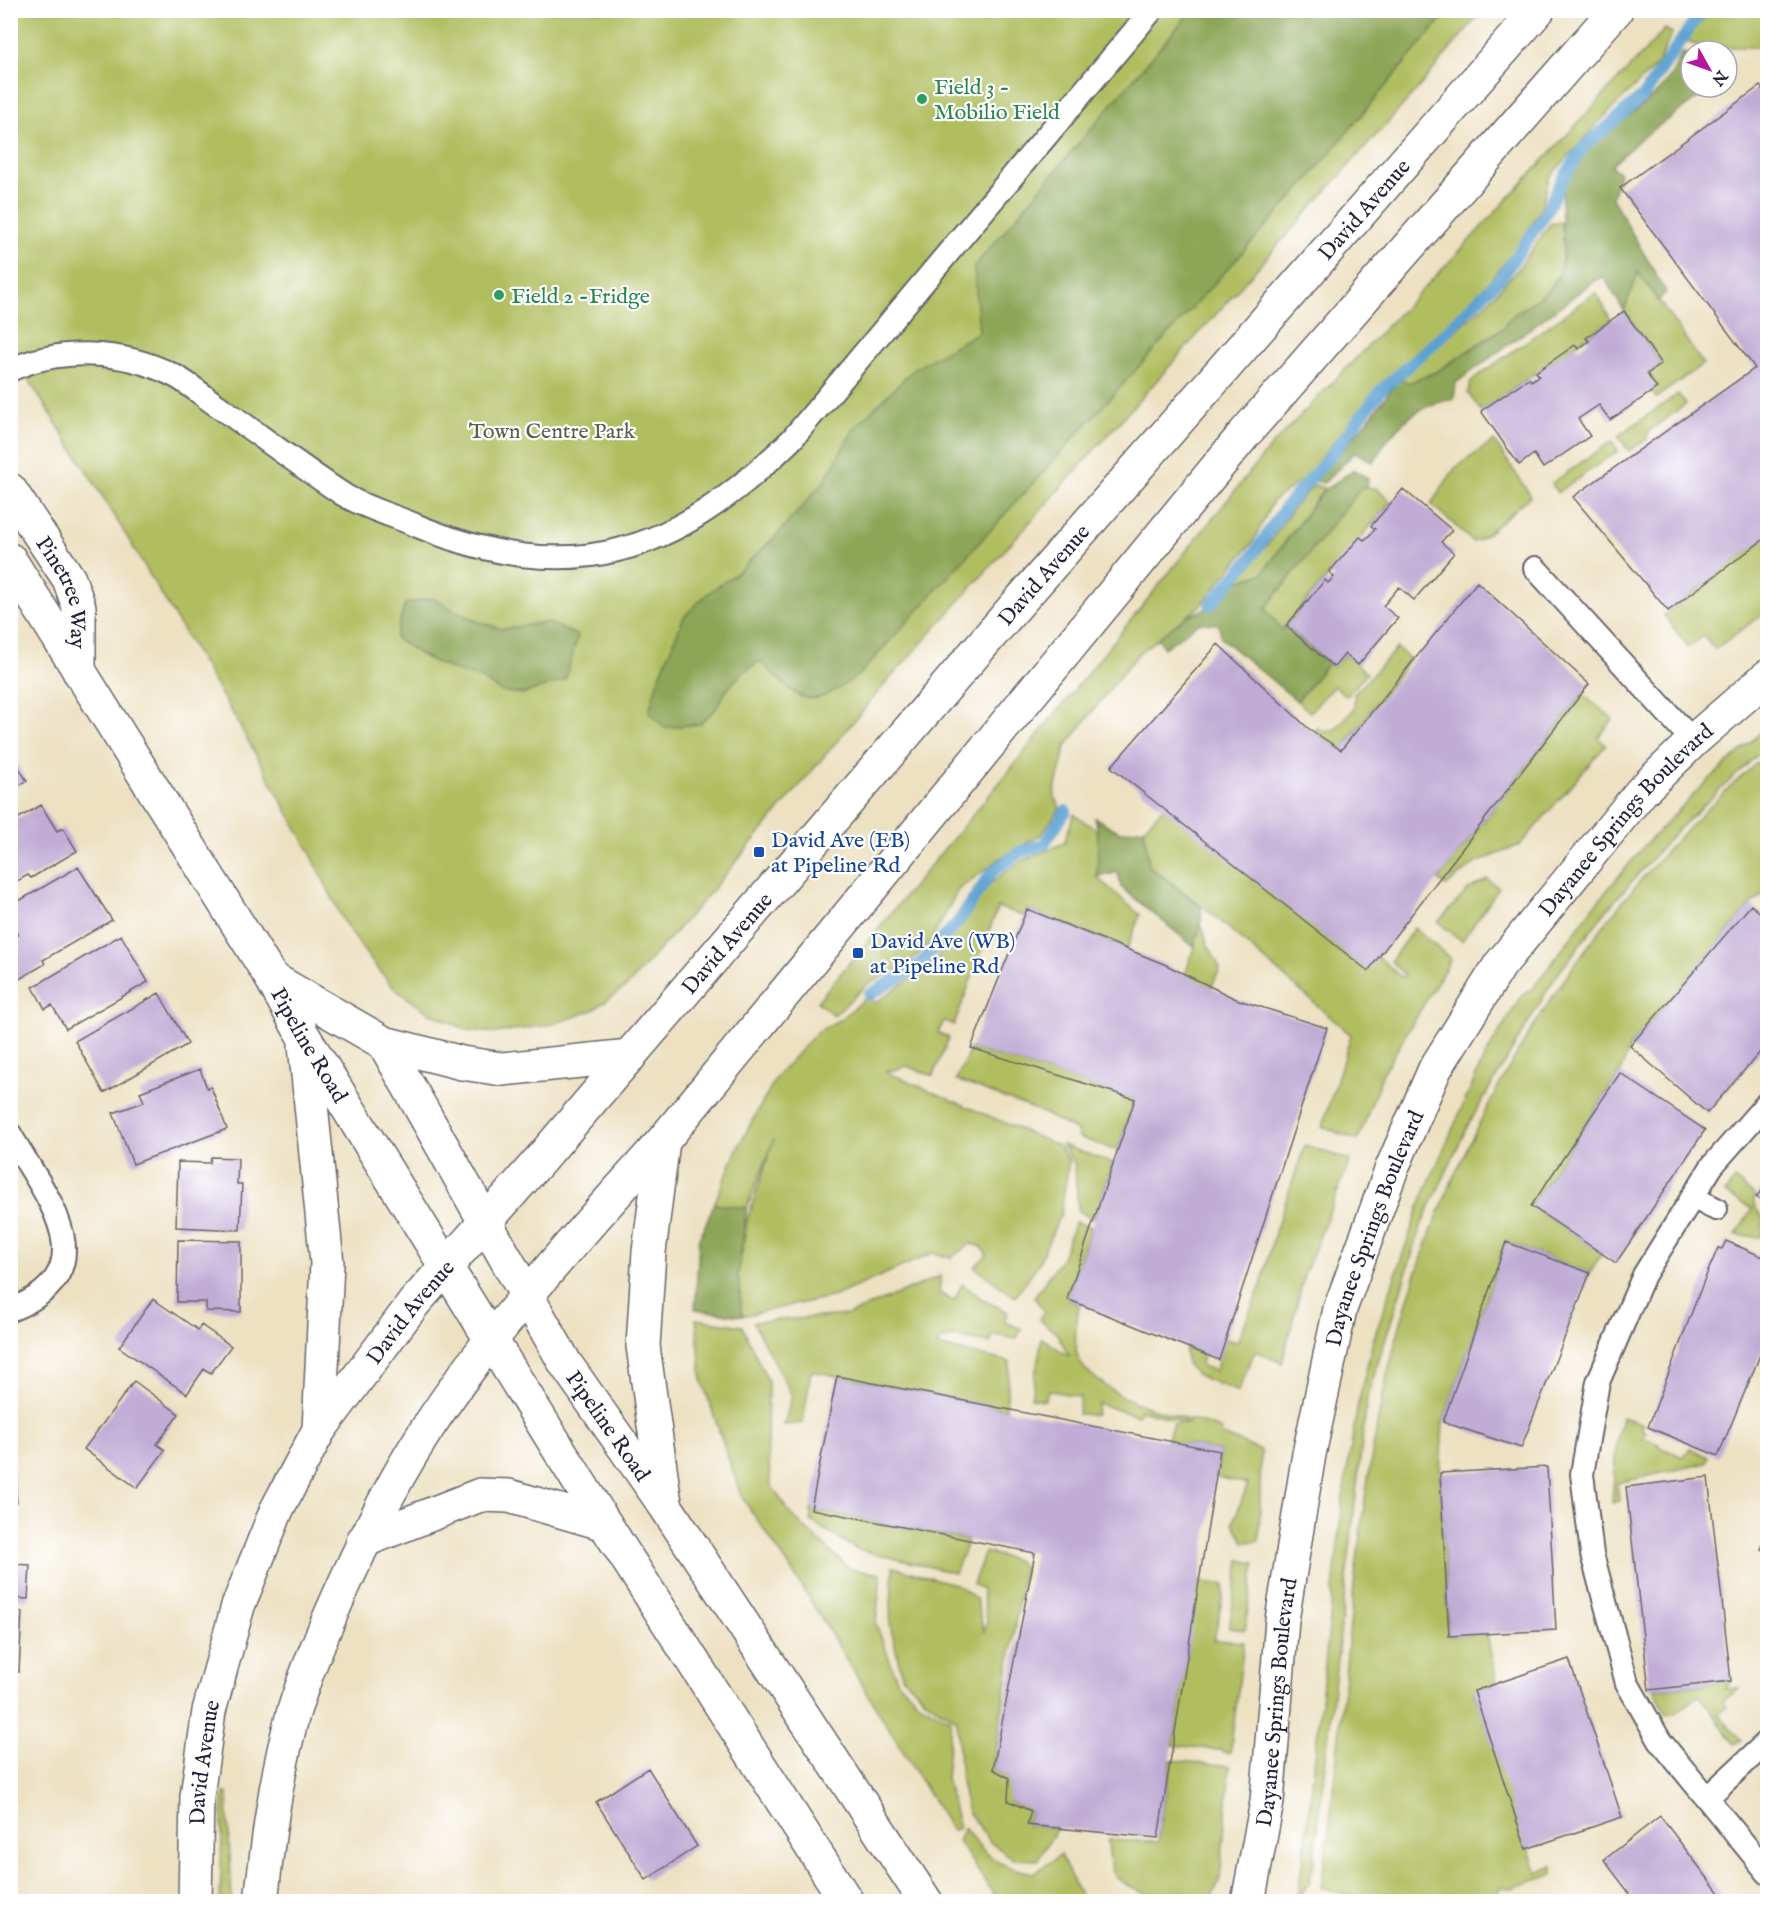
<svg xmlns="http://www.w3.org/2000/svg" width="1778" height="1912" font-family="'IM FELL English',serif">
	<rect width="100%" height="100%" fill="#fff"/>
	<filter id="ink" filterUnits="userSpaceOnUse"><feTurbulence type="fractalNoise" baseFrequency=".0167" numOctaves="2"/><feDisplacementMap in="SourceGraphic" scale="12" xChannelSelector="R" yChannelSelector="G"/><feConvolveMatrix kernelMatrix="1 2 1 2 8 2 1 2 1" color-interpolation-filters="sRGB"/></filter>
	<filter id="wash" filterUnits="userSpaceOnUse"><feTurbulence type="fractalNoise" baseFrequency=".008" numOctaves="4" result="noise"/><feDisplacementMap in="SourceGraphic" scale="24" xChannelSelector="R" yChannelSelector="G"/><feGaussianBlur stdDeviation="1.35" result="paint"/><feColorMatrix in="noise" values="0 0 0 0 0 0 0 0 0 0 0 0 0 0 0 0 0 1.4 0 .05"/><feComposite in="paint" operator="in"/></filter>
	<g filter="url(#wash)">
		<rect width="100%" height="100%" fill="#ede1c2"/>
		<path fill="#b1be60" stroke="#6a704e" stroke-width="1.5" d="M 11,11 L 1482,11 L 1414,93 L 885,684 L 708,895 L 628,985 L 593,1010 L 554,1024 L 495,1033 L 467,1030 L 428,1012 L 395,989 L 369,958 L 344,922 L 310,852 L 236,719 L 108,505 L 11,352 Z
			M 1712,11 L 1767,11 L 1767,47 L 1700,47 L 1684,40 Z
			M 1665,29 L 1672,33 L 1658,64 L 1602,119 L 1549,178 L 1542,206 L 1521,243 L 1473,301 L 1378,387 L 1305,478 L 1273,501 L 1253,542 L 1199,607 L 1139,653 L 1116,681 L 1066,746 L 1054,794 L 1060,808 L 1041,835 L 1002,857 L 958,890 L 931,941 L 910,962 L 868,984 L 834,1015 L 817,1002 L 1005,776 L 1271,446 L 1451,260 Z
			M 1560,222 L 1565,239 L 1560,272 L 1550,289 L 1508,320 L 1503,328 L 1438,371 L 1409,383 L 1399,379 L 1484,306 L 1518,269 L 1550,224 Z
			M 1638,271 L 1703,364 L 1656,398 L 1651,391 L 1647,374 L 1661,364 L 1624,311 Z
			M 1596,292 L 1611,320 L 1481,411 L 1468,393 L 1471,381 Z
			M 1678,394 L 1686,404 L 1648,432 L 1647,439 L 1629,451 L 1618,436 Z
			M 1494,441 L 1531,496 C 1514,508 1488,537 1473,542 L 1431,504 L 1455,468 Z
			M 1612,441 L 1618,451 L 1557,493 L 1552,483 Z
			M 1314,485 L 1324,488 L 1262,574 L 1235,582 L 1273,538 L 1294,506 Z
			M 1361,488 L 1376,488 L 1391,502 L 1282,630 L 1265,609 Z
			M 1767,536 L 1767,611 L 1715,649 L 1704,636 L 1688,647 L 1664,615 Z
			M 1397,648 L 1410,659 L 1341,750 L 1314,732 L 1318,728 L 1324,732 L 1334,730 L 1354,709 L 1354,694 Z
			M 1345,654 L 1367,673 L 1347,696 L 1334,686 L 1310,712 L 1297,701 L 1328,663 L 1334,667 Z
			M 1582,694 L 1613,719 L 1598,738 L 1606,745 L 1520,845 L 1474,864 L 1446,886 L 1438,880 Z
			M 1767,727 L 1767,746 L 1677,830 L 1605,912 L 1554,979 L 1468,1125 L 1421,1226 L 1367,1398 L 1314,1862 L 1309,1884 L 1297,1899 L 1306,1839 L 1344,1489 L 1358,1404 L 1373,1341 L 1422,1198 L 1484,1058 L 1520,998 L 1534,987 L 1594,906 L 1644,846 L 1701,787 Z
			M 1767,754 L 1767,891 L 1751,905 L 1630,1046 L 1620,1073 L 1531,1206 L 1602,1253 L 1590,1273 L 1506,1242 L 1443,1422 L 1440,1473 L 1449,1636 L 1487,1634 L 1497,1683 L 1474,1692 L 1537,1873 L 1553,1866 L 1553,1875 L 1510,1888 L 1501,1887 L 1496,1901 L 1371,1901 L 1321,1888 C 1343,1740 1348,1590 1374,1442 C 1418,1179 1564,927 1767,754 Z
			M 1163,808 L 1377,956 L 1402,978 L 1405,976 L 1391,961 L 1414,928 L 1451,959 L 1383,1073 L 1358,1140 L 1322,1127 L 1351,1035 L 1211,913 L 1149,866 L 1144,828 Z
			M 1074,814 L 1099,832 L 1097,877 L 1140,915 L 1127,949 L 1027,909 L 1024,916 L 998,907 L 954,1025 L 944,1021 L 938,1033 L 949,1038 L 933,1076 L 907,1066 L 886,1072 L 1059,1146 L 1069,1161 L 1061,1213 L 1039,1263 L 1015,1297 L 974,1267 L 987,1255 L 981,1246 L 970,1244 L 951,1258 L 933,1253 L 835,1296 L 742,1316 L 738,1276 L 747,1221 L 774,1139 L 747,1208 L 714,1204 L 738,1147 L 777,1076 L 818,1031 L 841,1019 L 869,995 L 875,1003 L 935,961 L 981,890 L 1021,861 L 1064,843 Z
			M 1487,879 L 1499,888 L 1462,941 L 1438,922 L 1469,889 Z
			M 1201,924 L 1208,945 L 1220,968 L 1211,988 L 1185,976 Z
			M 971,1048 L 1135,1099 L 1117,1151 L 1078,1137 L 1077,1131 L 1039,1111 L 956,1080 Z
			M 1062,1145 L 1113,1163 L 1094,1219 L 1078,1211 L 1075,1165 Z
			M 1305,1145 L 1350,1160 L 1304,1276 L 1282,1363 L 1255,1351 L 1238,1392 C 1216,1380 1180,1379 1186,1347 L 1204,1354 L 1200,1365 L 1215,1371 L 1226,1339 L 1237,1342 L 1261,1285 L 1275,1232 Z
			M 1735,1179 L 1754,1195 L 1754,1206 L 1763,1218 L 1762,1237 L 1736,1235 L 1752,1209 L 1725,1193 Z
			M 1075,1222 L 1091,1227 L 1067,1299 L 1079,1305 C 1077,1322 1072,1343 1079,1360 C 1083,1369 1091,1375 1098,1380 C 1139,1413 1176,1411 1222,1430 L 1221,1434 L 1261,1451 L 1259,1541 L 1244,1542 L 1233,1523 L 1248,1484 L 1216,1477 L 1220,1451 L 1167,1441 L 1173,1423 L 1190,1423 L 1140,1410 L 1138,1416 L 1098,1404 L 1096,1415 L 1078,1414 L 1080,1397 L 1048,1390 L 1045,1400 L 1031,1398 L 1042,1338 L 1070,1357 L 1057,1334 L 1039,1319 L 1044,1311 L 1034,1297 L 1062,1258 Z
			M 941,1276 L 939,1293 L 954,1301 L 962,1284 L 985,1301 L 1007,1311 L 1005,1322 L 1022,1329 L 1016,1339 L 993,1335 L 990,1343 L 954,1337 L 940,1341 L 937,1346 L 1010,1362 L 1006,1409 L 811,1371 L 803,1423 L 784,1425 L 792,1396 L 753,1322 L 848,1315 Z
			M 696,1319 L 742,1326 L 768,1381 L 767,1444 L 771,1485 L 792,1516 L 850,1569 L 881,1574 L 876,1624 L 898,1682 L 921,1704 L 951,1720 L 946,1779 L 959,1828 L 952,1831 L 791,1569 L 741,1496 L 702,1380 Z
			M 1622,1417 L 1643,1424 L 1642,1429 L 1646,1432 L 1643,1438 L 1660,1444 L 1660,1447 L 1683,1457 L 1690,1448 L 1708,1457 L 1706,1463 L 1617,1483 L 1619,1501 L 1612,1503 L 1616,1445 Z
			M 811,1509 L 968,1540 L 955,1573 L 856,1549 L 811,1521 Z
			M 985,1552 L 1016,1560 L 1024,1567 L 993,1769 L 1009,1778 L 1009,1801 L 1031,1811 L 1027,1825 L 1057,1828 L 1038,1860 L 1014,1859 L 991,1843 L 968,1812 L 961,1783 L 957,1720 L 928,1702 L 902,1676 L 890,1624 L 893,1567 L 958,1585 L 976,1599 L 984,1631 L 987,1622 L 982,1590 L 973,1584 Z
			M 1240,1560 L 1255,1563 L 1245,1630 L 1229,1628 Z
			M 1198,1581 L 1225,1585 L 1214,1640 L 1244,1642 L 1230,1754 L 1220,1750 L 1173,1745 Z
			M 1731,1681 L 1725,1689 L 1740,1688 L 1722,1702 L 1727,1707 L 1718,1714 L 1741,1740 L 1735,1744 L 1699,1695 L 1674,1714 L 1667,1715 L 1655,1690 Z
			M 1171,1760 L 1230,1766 L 1220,1880 L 1210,1901 C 1184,1901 1134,1898 1116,1876 C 1109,1867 1109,1851 1108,1840 L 1158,1842 Z
			M 223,1793 L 227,1793 L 232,1901 L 220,1901 Z
			M 964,1828 C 986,1856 998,1868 1034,1873 L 1060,1855 L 1083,1901 L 998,1901 L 958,1841 Z"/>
		<path fill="#8ca556" stroke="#576448" stroke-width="1.5" d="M 1191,11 L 1448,11 L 1301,188 L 859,675 C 805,712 805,705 760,661 L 744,671 L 728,688 L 715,710 L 700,724 L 665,728 L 649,712 L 658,680 L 684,617 L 707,594 L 739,571 L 776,536 L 823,483 L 855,427 L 914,369 L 979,332 L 974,267 Z
			M 1682,53 L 1691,55 L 1691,87 L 1712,88 L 1639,140 L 1611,166 L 1620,173 L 1612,198 L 1666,292 L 1658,301 L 1638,272 L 1624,311 L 1604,277 L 1593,282 L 1456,383 L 1454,399 C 1424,404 1404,417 1386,442 C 1381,448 1379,456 1373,462 L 1355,452 L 1324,483 L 1315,481 L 1369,419 L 1399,379 L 1409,383 L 1438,371 L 1503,328 C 1516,304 1552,300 1560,271 C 1571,235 1550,204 1572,168 C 1596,130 1644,114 1670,77 C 1675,70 1678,61 1682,53 Z
			M 1354,470 L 1368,478 L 1367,488 L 1361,488 L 1265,609 L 1282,630 L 1286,626 L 1328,663 L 1297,701 L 1221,638 L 1219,624 L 1199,623 L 1164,648 L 1158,638 L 1187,616 L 1211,607 L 1235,582 L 1262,574 L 1323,491 Z
			M 432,598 L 471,619 L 501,629 L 548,622 L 578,636 L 565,680 L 523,694 L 502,692 L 482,679 L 453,670 L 426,658 L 395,638 L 405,604 Z
			M 1095,818 L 1120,832 L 1144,828 L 1149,866 L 1201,907 L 1201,924 L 1194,947 L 1121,887 L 1118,872 L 1099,877 C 1095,857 1101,837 1095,818 Z
			M 714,1204 L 747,1208 L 738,1276 L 742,1316 L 695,1309 L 699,1240 Z"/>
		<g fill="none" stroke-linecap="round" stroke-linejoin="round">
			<path stroke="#5da1d2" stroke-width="12" d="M 1210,605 L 1251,558 L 1286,506 L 1328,459 L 1381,390 L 1439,339 L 1502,276 L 1543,218 L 1561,182 L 1582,149 L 1644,95 L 1694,22 L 1705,10
				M 869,995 L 919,965 L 958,922 L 992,872 L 1020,852 L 1044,844 L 1066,811"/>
		</g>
		<g id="blocks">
			<path fill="#c0acd5" d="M 1760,86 L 1768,95 L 1768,536 L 1668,611 L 1573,497 L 1755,368 L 1620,188 Z
				M 1624,311 L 1661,364 L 1647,374 L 1657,388 L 1610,420 L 1599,405 L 1578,419 L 1590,436 L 1543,468 L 1534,454 L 1519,465 L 1481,411 L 1529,378 L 1531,381 L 1539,376 L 1536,372 L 1575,345 L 1578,349 L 1589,341 L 1586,338 Z
				M 1403,489 L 1452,530 L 1441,542 L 1454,553 L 1414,600 L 1399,587 L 1383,606 L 1398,618 L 1358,665 L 1345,654 L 1334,667 L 1286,626 L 1325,580 L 1328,583 L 1334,577 L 1329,572 L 1360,537 L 1364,540 L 1368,537 L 1375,529 L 1371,526 Z
				M 1477,582 L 1589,684 L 1368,971 L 1111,767 L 1218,644 L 1308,728 L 1341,750 Z
				M 10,753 L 27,781 L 10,790 Z
				M 41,805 L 57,831 L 63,828 L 77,851 L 31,878 L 28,875 L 10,885 L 10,823 Z
				M 78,867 L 112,920 L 43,960 L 45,964 L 16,981 L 10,971 L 10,939 L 18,935 L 10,922 L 10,906 Z
				M 1751,905 L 1768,919 L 1768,1043 L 1707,1113 L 1630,1046 Z
				M 1027,909 L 1164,964 L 1236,999 L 1327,1028 L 1219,1360 L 1067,1299 L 1135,1099 L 971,1048 Z
				M 121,935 L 148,982 L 66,1029 L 52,1005 L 45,1009 L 33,987 Z
				M 159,993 L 188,1044 L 104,1093 L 75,1041 Z
				M 200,1069 L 207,1088 L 211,1087 L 227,1129 L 133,1164 L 113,1113 L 144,1102 L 140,1092 Z
				M 1620,1073 L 1705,1130 L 1616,1263 L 1531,1206 Z
				M 211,1157 L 238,1158 L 237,1184 L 242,1184 L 240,1230 L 176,1227 L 178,1162 L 210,1163 Z
				M 1768,1183 L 1768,1204 L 1756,1197 Z
				M 178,1240 L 241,1241 L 241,1312 L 206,1311 L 206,1302 L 177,1302 Z
				M 1726,1241 L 1768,1259 L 1768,1336 L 1718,1456 L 1648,1427 L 1703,1283 L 1718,1248 L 1722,1249 Z
				M 1506,1242 L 1590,1273 L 1521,1448 L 1443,1422 Z
				M 153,1299 L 198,1330 L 201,1325 L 231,1346 L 211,1373 L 204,1369 L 187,1394 L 119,1347 Z
				M 837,1376 L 1220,1451 L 1158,1838 L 1027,1825 L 1031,1811 L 1008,1801 L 1009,1778 L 993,1769 L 1035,1553 L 811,1509 Z
				M 134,1381 L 179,1414 L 157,1444 L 165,1450 L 137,1488 L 84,1449 Z
				M 10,1445 L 17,1502 L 10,1503 Z
				M 1547,1467 L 1556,1630 L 1449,1636 L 1440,1473 Z
				M 1708,1477 L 1731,1681 L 1649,1690 L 1626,1487 Z
				M 1768,1534 L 1768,1551 L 1761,1549 Z
				M 10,1535 L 15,1535 L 13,1564 L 30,1565 L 28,1599 L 10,1598 Z
				M 10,1611 L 22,1612 L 19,1672 L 10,1671 Z
				M 1569,1659 L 1622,1817 L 1526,1849 L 1474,1691 Z
				M 10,1706 L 16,1707 L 12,1765 L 10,1765 Z
				M 648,1768 L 697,1846 L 646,1880 L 596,1802 Z
				M 1660,1816 L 1726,1902 L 1636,1902 L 1604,1860 Z"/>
		</g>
	</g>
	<g filter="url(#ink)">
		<use href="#blocks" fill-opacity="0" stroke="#69656a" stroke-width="1.5"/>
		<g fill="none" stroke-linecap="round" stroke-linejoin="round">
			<defs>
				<path id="service" d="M 10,370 C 61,347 123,350 173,375 C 189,383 203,396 218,406 C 260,435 301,467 344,495 C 365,508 392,515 415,525 C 572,590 675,555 792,439 L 1152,10
					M 1535,568 L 1693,741
					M 1768,1102 L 1712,1166 L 1644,1275 L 1598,1382 L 1582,1474 L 1592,1554 L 1627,1683 L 1660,1741 L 1768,1873
					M 10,1134 C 46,1197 111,1271 10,1310
					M 1692,1197 L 1716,1209
					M 1708,1797 L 1768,1741"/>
				<g id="minor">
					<path id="s1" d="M 1248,1902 L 1267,1802 L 1282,1620 L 1309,1454 L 1340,1309 L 1392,1168 L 1435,1069 L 1500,965 L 1641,792 L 1693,741 L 1768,676"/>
				</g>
				<g id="secondary">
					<path id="s2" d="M 10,490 L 69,579 L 79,607 L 79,671"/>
					<path id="s3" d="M 10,560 L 272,979 L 304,1037 L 605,1524 L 847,1902"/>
					<path id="s4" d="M 273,979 L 384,1043 L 565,1363 L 666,1507 L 926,1902"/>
					<path d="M 384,1043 L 462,1063 L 502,1069 L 630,1056"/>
					<path d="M 305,1045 L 327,1263 L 319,1430"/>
					<path d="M 663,1141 L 649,1252 L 643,1346 L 665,1503"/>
					<path d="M 363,1541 L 480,1495 L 509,1496 L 605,1524"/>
					<path id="s5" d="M 195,1902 L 197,1796 L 209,1711 L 238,1606 L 277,1509 L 319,1430 L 414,1303 L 540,1160 L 1012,610 L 1538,10"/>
					<path d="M 261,1902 C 268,1839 276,1775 293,1714 C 305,1674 322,1634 339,1596 C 364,1540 392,1483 425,1432 C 493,1327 580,1234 663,1141 L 1246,432 L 1616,10"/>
				</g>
			</defs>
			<use href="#service" stroke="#69656a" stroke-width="26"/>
			<use href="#minor" stroke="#69656a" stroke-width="36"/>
			<use href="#secondary" stroke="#69656a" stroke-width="36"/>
			<use href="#service" stroke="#fff" stroke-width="22"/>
			<use href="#minor" stroke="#fff" stroke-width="33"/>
			<use href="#secondary" stroke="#fff" stroke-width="33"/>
		</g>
	</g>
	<g fill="#2e9e5b" stroke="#fff" stroke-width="2">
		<circle cx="922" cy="99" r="6"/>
		<circle cx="499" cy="295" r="6"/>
	</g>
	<g fill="#1a4fb4" stroke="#fff" stroke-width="2">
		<rect x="753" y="846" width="12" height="12" rx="3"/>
		<rect x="852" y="947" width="12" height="12" rx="3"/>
	</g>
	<g text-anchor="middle" stroke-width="4.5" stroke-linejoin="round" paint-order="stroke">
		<g font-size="22" fill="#27864d" stroke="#fff" text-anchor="start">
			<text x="934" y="94">Field 3 -<tspan x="934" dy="25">Mobilio Field</tspan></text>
			<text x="511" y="303">Field 2 -Fridge</text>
		</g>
		<g font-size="22" fill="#22223b" stroke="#fff">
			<text dy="8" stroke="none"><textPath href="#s5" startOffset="2102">David Avenue</textPath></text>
			<text dy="8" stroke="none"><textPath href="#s5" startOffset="1616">David Avenue</textPath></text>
			<text dy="8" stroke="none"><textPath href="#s2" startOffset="118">Pinetree Way</textPath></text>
			<text dy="8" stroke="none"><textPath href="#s1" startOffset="1174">Dayanee Springs Boulevard</textPath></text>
			<text dy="8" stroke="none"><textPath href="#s5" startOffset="1130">David Avenue</textPath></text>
			<text dy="8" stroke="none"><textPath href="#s3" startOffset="570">Pipeline Road</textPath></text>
			<text dy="8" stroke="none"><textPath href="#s1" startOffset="688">Dayanee Springs Boulevard</textPath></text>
			<text dy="8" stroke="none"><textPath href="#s5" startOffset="644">David Avenue</textPath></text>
			<text dy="8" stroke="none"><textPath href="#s4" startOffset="572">Pipeline Road</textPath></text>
			<text dy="8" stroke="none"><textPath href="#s1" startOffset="202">Dayanee Springs Boulevard</textPath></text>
			<text dy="8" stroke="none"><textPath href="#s5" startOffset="140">David Avenue</textPath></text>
		</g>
		<g font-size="22" fill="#5b604a" stroke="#fff">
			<text x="552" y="438">Town Centre Park</text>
		</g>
		<g font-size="22" fill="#164399" stroke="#fff" text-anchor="start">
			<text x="771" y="847">David Ave (EB)<tspan x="771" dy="25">at Pipeline Rd</tspan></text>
			<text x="870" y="948">David Ave (WB)<tspan x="870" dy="25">at Pipeline Rd</tspan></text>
		</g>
	</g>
	<rect width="1778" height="1912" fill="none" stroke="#fff" stroke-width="36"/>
	<g transform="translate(1709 69) rotate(130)"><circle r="28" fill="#ffffff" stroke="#a7a7b1" stroke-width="1.5"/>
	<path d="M0-4.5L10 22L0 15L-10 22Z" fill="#b5179e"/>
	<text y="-9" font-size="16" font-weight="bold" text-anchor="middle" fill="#22223b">N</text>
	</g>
</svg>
